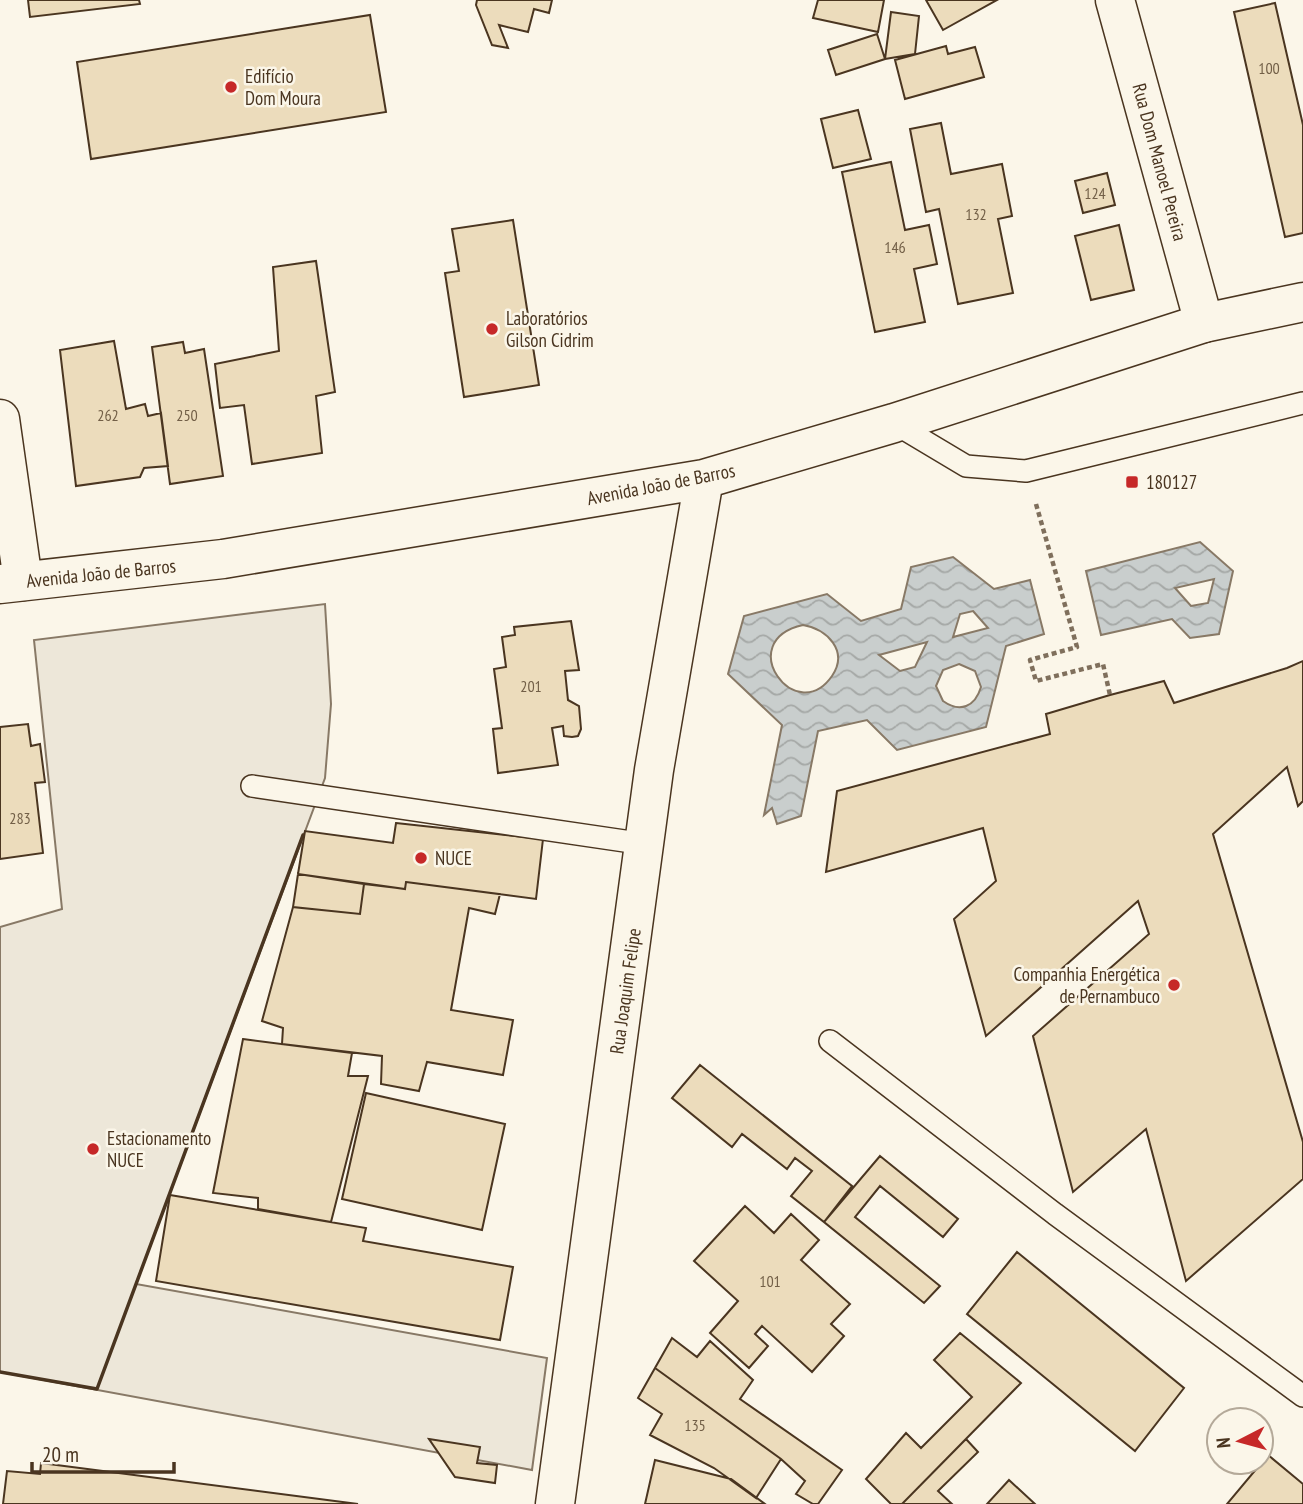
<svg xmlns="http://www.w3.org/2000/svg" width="1303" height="1504" font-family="'PT Sans Narrow',sans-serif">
	<defs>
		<pattern id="water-waves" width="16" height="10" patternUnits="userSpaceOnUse" patternTransform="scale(1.75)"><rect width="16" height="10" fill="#c9cecd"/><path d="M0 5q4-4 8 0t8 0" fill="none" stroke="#a5a8a6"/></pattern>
	</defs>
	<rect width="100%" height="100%" fill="#fbf6e9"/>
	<path fill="#ede7d9" stroke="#887966" stroke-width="2" d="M 325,604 L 331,704 L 325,778 L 136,1284 L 547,1358 L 532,1470 L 0,1372 L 0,927 L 62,909 L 34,640 Z"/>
	<path fill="url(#water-waves)" stroke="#887966" stroke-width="2" fill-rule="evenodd" d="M 1200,542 L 1233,571 L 1219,634 L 1190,638 L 1172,619 L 1101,635 L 1086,571 ZM 1214,579 L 1208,603 L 1191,606 L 1175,588 Z
		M 953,557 L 994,589 L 1030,580 L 1044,634 L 1006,646 L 986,727 L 897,750 L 867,720 L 818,731 L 801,816 L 777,824 L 772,808 L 764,815 L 782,725 L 728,674 L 744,616 L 827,594 L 861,621 L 901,609 L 911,567 ZM 973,611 L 988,628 L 953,637 L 960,614 ZM 803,625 C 827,629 849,651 832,676 C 796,728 732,641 803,625 ZM 927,642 L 915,667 L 900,671 L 879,655 ZM 959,664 L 975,671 L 981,687 C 975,707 960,713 943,701 L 936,686 L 943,670 Z"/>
	<path fill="#ecdcbc" stroke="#4a3520" stroke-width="2" d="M 28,0 L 139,0 L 140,4 L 30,17 Z
		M 477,0 L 552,0 L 549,13 L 534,9 L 528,32 L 499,25 L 508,48 L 492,45 L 476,5 Z
		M 818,0 L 884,0 L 878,32 L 813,18 Z
		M 926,0 L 997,0 L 943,30 Z
		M 1275,3 L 1303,125 L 1303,233 L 1285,237 L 1234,12 Z
		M 891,12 L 919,16 L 915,54 L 885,59 Z
		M 370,15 L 386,112 L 91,159 L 77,62 Z
		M 877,34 L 885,59 L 836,75 L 828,50 Z
		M 946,46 L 948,54 L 975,47 L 984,77 L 905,99 L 895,60 Z
		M 858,110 L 871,159 L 833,168 L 821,119 Z
		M 941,123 L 951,174 L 1002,164 L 1012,216 L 998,219 L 1013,293 L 958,304 L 939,209 L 926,212 L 910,129 Z
		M 891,162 L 905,230 L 929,225 L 937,264 L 914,269 L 925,322 L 875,332 L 842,172 Z
		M 1107,173 L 1115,205 L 1083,213 L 1075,181 Z
		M 513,220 L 539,385 L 464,397 L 445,273 L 459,271 L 452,229 Z
		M 1119,225 L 1134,290 L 1091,300 L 1075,236 Z
		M 316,261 L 335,392 L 316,396 L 322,453 L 252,464 L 244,405 L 220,408 L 215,364 L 279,351 L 273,267 Z
		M 114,341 L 126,409 L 145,404 L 148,416 L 161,413 L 168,466 L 144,468 L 140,477 L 76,486 L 60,350 Z
		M 183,342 L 185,353 L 204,349 L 223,476 L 170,484 L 152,347 Z
		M 571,621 L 579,670 L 565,671 L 568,700 L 579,706 L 581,729 L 578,736 L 572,737 L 564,736 L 563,726 L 552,728 L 558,765 L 498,773 L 493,729 L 502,728 L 494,669 L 506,667 L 502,637 L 515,635 L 514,627 Z
		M 1303,661 L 1303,801 L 1298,806 L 1287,767 L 1213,834 L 1303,1142 L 1303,1179 L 1186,1281 L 1146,1129 L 1073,1192 L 1033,1036 L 1149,934 L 1138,901 L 986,1036 L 954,919 L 996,881 L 983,828 L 826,872 L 837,791 L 1050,734 L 1046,714 L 1110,695 L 1164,681 L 1174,703 L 1287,668 Z
		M 28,724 L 31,746 L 40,744 L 45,782 L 35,783 L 43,853 L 0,859 L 0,727 Z
		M 396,823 L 543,839 L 536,899 L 406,882 L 405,889 L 298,874 L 305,831 L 393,843 Z
		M 298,874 L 364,884 L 360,914 L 293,907 Z
		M 406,882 L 500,894 L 495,914 L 469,908 L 451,1010 L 513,1020 L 503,1075 L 427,1062 L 419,1091 L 381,1084 L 382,1056 L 282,1044 L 283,1028 L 262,1021 L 293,907 L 360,914 L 364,884 L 405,889 Z
		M 243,1039 L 352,1053 L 348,1076 L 368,1076 L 331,1222 L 258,1209 L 258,1198 L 213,1193 Z
		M 700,1065 L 852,1186 L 824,1222 L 791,1196 L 812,1171 L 795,1158 L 787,1169 L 742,1134 L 732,1147 L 672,1098 Z
		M 366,1093 L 505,1124 L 482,1230 L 342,1199 Z
		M 880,1156 L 958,1219 L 943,1237 L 880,1186 L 855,1217 L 940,1286 L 924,1303 L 824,1222 Z
		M 170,1195 L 366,1228 L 363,1241 L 513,1267 L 500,1340 L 156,1281 Z
		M 745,1206 L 774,1233 L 791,1214 L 819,1240 L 801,1260 L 850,1304 L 831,1324 L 844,1336 L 812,1372 L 762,1326 L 755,1334 L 768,1346 L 749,1368 L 710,1333 L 738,1301 L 694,1261 Z
		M 1017,1252 L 1184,1388 L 1135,1451 L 967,1314 Z
		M 960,1333 L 1021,1383 L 902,1504 L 891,1504 L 866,1479 L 906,1433 L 921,1448 L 972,1397 L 934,1360 Z
		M 672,1338 L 697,1357 L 710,1341 L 753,1380 L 740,1399 L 842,1470 L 818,1504 L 813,1504 L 796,1494 L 805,1481 L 781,1459 L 655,1368 Z
		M 655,1368 L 781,1459 L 756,1498 L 714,1468 L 650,1435 L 662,1414 L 638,1398 Z
		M 429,1439 L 480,1447 L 477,1463 L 497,1465 L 495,1483 L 455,1477 Z
		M 966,1439 L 978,1452 L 938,1491 L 952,1504 L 902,1504 Z
		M 1268,1455 L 1303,1484 L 1303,1504 L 1227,1504 Z
		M 655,1460 L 731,1479 L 765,1504 L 645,1504 Z
		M 41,1463 L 358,1504 L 3,1504 L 7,1471 L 40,1474 Z
		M 1009,1480 L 1035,1504 L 987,1504 Z"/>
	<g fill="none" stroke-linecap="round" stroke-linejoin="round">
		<defs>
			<path id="service" d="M 894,423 L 966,466 L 1026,471 L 1303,403
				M 252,786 L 645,844
				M 830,1041 L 1055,1214 L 1303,1396"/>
			<path id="minor" d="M 1115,0 L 1204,323
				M 0,419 L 23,581"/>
			<path id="secondary" d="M 0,584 L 223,559 L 704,479 L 894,423 L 1204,323 L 1303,302
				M 555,1504 L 654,770 L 704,479"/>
		</defs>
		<use href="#service" stroke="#4a3520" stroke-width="24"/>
		<use href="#minor" stroke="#4a3520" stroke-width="41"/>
		<use href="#secondary" stroke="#4a3520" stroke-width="41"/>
		<path stroke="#7f6f5c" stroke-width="4.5" stroke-dasharray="5 3.5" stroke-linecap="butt" d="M 1036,504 L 1077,647 L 1030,660 L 1036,681 L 1103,664 L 1110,695"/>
		<use href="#service" stroke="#fbf6e9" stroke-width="21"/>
		<use href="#minor" stroke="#fbf6e9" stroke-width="38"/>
		<use href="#secondary" stroke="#fbf6e9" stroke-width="38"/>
		<path stroke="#4a3520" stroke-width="3.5" d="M 0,1372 L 97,1389 L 303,835"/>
	</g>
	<g fill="#c62828" stroke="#fbf6e9" stroke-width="2.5">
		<circle cx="231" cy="87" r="7"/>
		<circle cx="492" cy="329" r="7"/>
		<rect x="1125" y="475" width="14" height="14" rx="3.5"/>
		<circle cx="421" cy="858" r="7"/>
		<circle cx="1174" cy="985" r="7"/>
		<circle cx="93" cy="1149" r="7"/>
	</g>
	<g text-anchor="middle" stroke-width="5" stroke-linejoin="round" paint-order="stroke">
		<g font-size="16" fill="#725f47">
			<text x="1269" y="74">100</text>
			<text x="1095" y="199">124</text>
			<text x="976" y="220">132</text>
			<text x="895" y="253">146</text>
			<text x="108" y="421">262</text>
			<text x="187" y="421">250</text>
			<text x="531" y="692">201</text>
			<text x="20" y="824">283</text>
			<text x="770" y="1287">101</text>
			<text x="695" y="1431">135</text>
		</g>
		<g font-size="19" fill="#4a3520" stroke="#fbf6e9" text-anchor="start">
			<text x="245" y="83">Edifício<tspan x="245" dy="22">Dom Moura</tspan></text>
			<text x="506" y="325">Laboratórios<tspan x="506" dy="22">Gilson Cidrim</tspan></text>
			<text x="1146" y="489">180127</text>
			<text x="435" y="865">NUCE</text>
			<text x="1160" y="981" text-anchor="end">Companhia Energética<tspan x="1160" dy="22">de Pernambuco</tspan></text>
			<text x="107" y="1145">Estacionamento<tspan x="107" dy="22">NUCE</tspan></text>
		</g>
		<g font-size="19" fill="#4a3520" stroke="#fbf6e9">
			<text transform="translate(1160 162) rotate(75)" y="7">Rua Dom Manoel Pereira</text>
			<text transform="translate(661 484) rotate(-11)" y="7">Avenida João de Barros</text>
			<text transform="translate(101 573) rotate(-6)" y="7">Avenida João de Barros</text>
			<text transform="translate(625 991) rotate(-82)" y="7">Rua Joaquim Felipe</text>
		</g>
	</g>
	<g transform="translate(1240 1441) rotate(264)"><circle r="33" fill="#fbf6e9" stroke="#b4a999" stroke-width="2"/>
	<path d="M0-5L12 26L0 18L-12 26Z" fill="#c62828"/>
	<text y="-10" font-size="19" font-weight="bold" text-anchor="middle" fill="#4a3520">N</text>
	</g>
	<path d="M32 1462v10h142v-10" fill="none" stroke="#4a3520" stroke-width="3.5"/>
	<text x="42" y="1462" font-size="21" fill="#4a3520" stroke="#fbf6e9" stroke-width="5" paint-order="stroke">20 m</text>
</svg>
